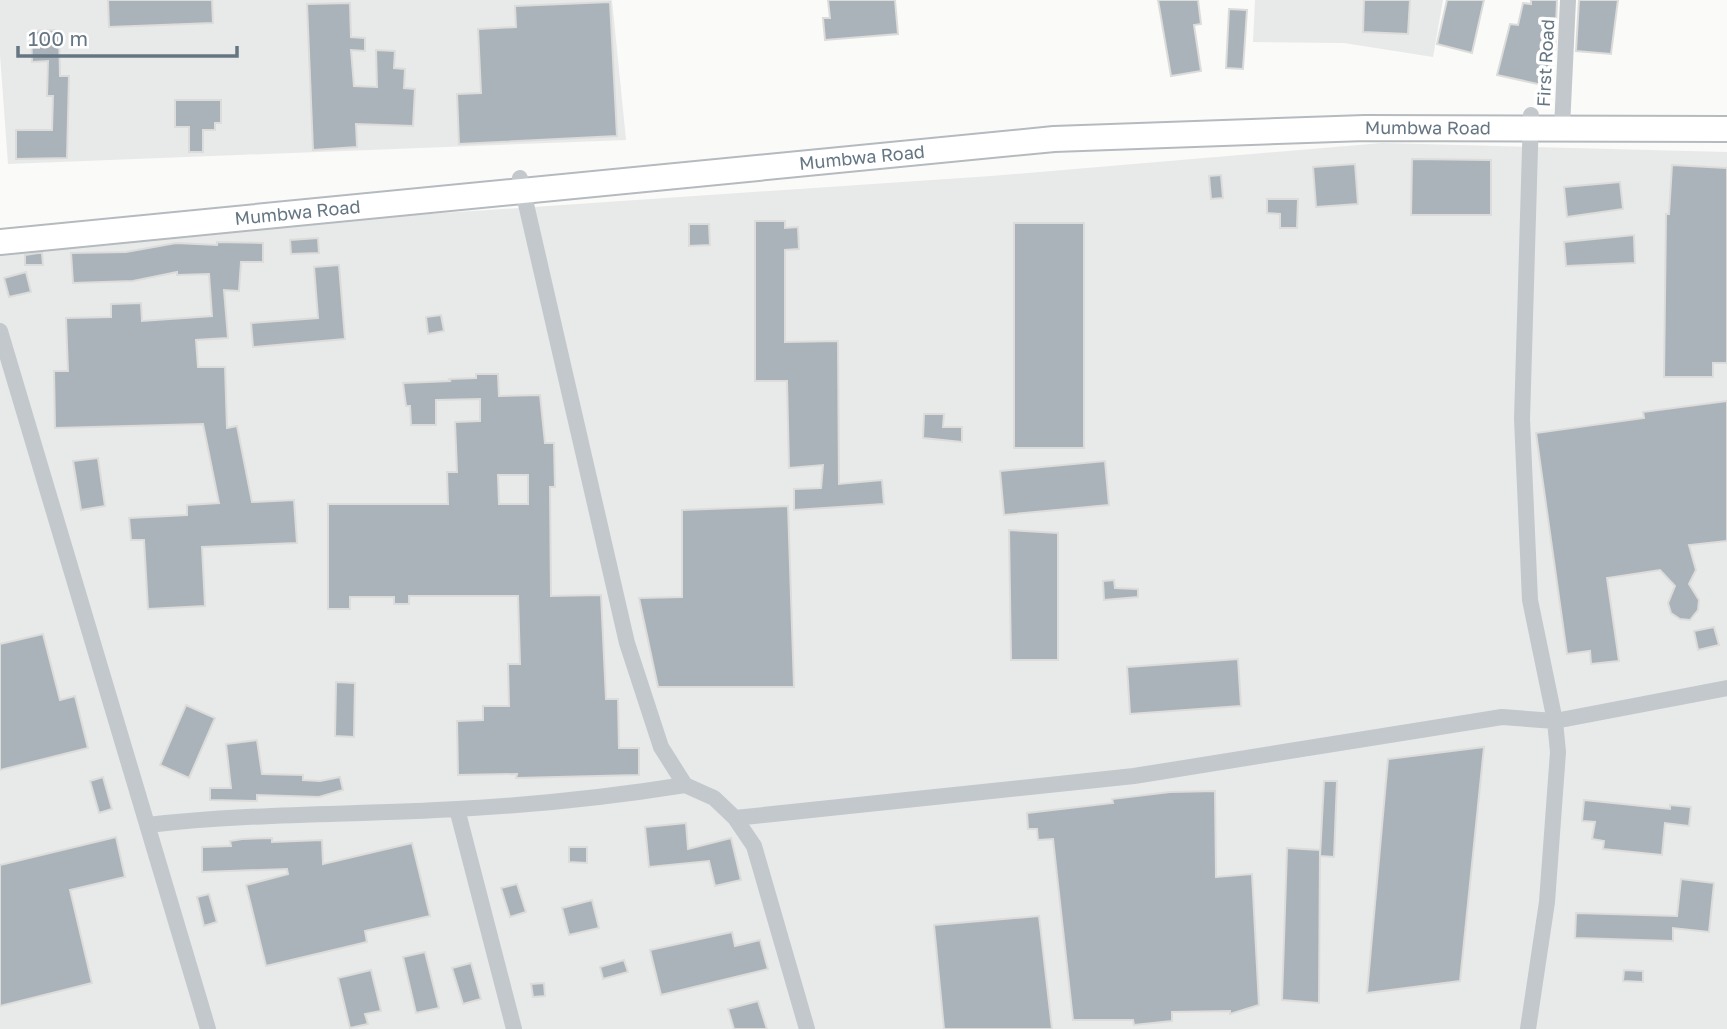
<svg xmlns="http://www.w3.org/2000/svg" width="1727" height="1029" font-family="'Golos Text',sans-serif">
	<rect width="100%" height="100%" fill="#fafaf8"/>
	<path fill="#e8e9e9" d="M 0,0 L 612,0 L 626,140 L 8,164 L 0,55 Z
		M 1255,0 L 1443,0 L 1433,57 L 1344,43 L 1253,42 Z
		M 1382,143 L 1727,152 L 1727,1029 L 0,1029 L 0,243 L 991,176 Z"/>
	<path fill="#aab3b9" stroke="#dcdcda" stroke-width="2" fill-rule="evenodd" d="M 108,0 L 212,0 L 213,23 L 109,27 Z
		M 828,0 L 895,0 L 898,34 L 825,40 L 823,18 L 830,18 Z
		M 1158,0 L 1198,0 L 1201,24 L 1194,25 L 1201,71 L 1171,76 Z
		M 1364,0 L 1410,0 L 1408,34 L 1363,32 Z
		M 1447,0 L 1484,0 L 1472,53 L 1437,44 Z
		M 1531,0 L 1557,0 L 1555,53 L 1547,86 L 1497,75 L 1510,24 L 1518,25 L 1523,3 L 1531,4 Z
		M 1579,0 L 1618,0 L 1611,54 L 1576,51 Z
		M 610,2 L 617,136 L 459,144 L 457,94 L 481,93 L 478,29 L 516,27 L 515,6 Z
		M 350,3 L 351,37 L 365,38 L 365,51 L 351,50 L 354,86 L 377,87 L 376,50 L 395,51 L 394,68 L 405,69 L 404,88 L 415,89 L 413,126 L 356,124 L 357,147 L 313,150 L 307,4 Z
		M 1229,9 L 1247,10 L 1243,69 L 1226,68 Z
		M 59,30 L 60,76 L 69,76 L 67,158 L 16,159 L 16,130 L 52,130 L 53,96 L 47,96 L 48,61 L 32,62 L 31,31 Z
		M 175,100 L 221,100 L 221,123 L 215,123 L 215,130 L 203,130 L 203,152 L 189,152 L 189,127 L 175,127 Z
		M 1412,159 L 1491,160 L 1491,215 L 1411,215 Z
		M 1355,164 L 1358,204 L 1316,207 L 1313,167 Z
		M 1672,165 L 1727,168 L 1727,363 L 1713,363 L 1713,377 L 1664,377 L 1666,214 L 1669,214 Z
		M 1221,175 L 1223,198 L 1211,199 L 1209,176 Z
		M 1620,182 L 1623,209 L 1567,217 L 1564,187 Z
		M 1267,199 L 1298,199 L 1297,228 L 1280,228 L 1280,214 L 1267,213 Z
		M 755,221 L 785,221 L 785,228 L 798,227 L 799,249 L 785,250 L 785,342 L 838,341 L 839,484 L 882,480 L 884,504 L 794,510 L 794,489 L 821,488 L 823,465 L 789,468 L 787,381 L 755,381 Z
		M 1014,223 L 1084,223 L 1084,448 L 1014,448 Z
		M 689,224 L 709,224 L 710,245 L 689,246 Z
		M 1634,235 L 1635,263 L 1566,266 L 1564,242 Z
		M 318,238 L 319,253 L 291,254 L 290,240 Z
		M 217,242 L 263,243 L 263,262 L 241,262 L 239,291 L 224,290 L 228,338 L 196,340 L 198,367 L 225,367 L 227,428 L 237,426 L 252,502 L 294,500 L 297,543 L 202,547 L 205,606 L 148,609 L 144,540 L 131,540 L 129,518 L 187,515 L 187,505 L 219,503 L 203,424 L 55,428 L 54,371 L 68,371 L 66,318 L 111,317 L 111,304 L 141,303 L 142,321 L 212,316 L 209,274 L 177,275 L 177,272 L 133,281 L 73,283 L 71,253 L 126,252 L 176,243 L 217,245 Z
		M 38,253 L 42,253 L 43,265 L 25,265 L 25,255 Z
		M 339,265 L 345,339 L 253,347 L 251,323 L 318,318 L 314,267 Z
		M 26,272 L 31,292 L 9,297 L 4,278 Z
		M 441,315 L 444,331 L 428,334 L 426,317 Z
		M 476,374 L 498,374 L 499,396 L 540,395 L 545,443 L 554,443 L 555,487 L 550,487 L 551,596 L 601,595 L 606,699 L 618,699 L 619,748 L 639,748 L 639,775 L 516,778 L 517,774 L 458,775 L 457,721 L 483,720 L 483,706 L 509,706 L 508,664 L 520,664 L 518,596 L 409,596 L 409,604 L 394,604 L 394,597 L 350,597 L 350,609 L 328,609 L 328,504 L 448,504 L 447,472 L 457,472 L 455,422 L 480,421 L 480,399 L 436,400 L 436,425 L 411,425 L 410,406 L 406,406 L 403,383 L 450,381 L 449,379 L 476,378 ZM 498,475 L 528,475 L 528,504 L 499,504 Z
		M 1727,401 L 1727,541 L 1689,545 L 1696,570 L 1689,584 L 1699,600 L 1698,610 L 1690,620 L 1680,619 L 1671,613 L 1668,603 L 1675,586 L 1660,570 L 1607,578 L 1619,661 L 1591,664 L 1590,651 L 1567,654 L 1536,433 L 1644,418 L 1643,412 Z
		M 924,414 L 944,414 L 943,427 L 962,427 L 962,442 L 923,438 Z
		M 98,458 L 105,506 L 81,510 L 73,461 Z
		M 1105,461 L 1109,505 L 1004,515 L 1000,471 Z
		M 788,506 L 794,687 L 658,687 L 639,598 L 682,597 L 682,510 Z
		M 1009,530 L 1058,533 L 1058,660 L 1011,660 Z
		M 1114,580 L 1115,588 L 1138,589 L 1138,597 L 1104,600 L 1103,581 Z
		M 1714,627 L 1719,645 L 1698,650 L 1694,631 Z
		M 43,634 L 60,700 L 75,696 L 88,748 L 0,770 L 0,644 Z
		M 1238,659 L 1241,706 L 1130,714 L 1127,667 Z
		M 336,682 L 355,683 L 354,737 L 335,736 Z
		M 186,705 L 215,718 L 189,778 L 160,765 Z
		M 257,740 L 262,774 L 303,775 L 303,780 L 320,781 L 340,777 L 343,790 L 319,797 L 257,795 L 257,801 L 210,800 L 210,788 L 231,788 L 226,744 Z
		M 1484,747 L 1460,981 L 1367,993 L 1388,759 Z
		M 103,777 L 112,809 L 99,813 L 90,781 Z
		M 1324,781 L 1337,781 L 1334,857 L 1320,856 Z
		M 1215,791 L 1216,877 L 1252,874 L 1259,1005 L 1230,1014 L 1230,1011 L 1172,1012 L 1172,1021 L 1134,1025 L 1133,1020 L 1073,1020 L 1053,839 L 1038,840 L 1037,829 L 1028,829 L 1027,813 L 1113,803 L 1112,799 L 1170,792 Z
		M 1584,800 L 1670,809 L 1670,805 L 1691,807 L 1689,826 L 1665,823 L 1662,855 L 1603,849 L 1604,841 L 1592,839 L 1595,822 L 1582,821 Z
		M 686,823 L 688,849 L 731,838 L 741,880 L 715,886 L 709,861 L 649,867 L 645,827 Z
		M 116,837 L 125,877 L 70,890 L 92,983 L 0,1006 L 0,865 Z
		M 272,838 L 272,842 L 322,840 L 323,864 L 412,843 L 430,916 L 365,931 L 367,942 L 266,966 L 246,885 L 288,874 L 287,869 L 202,872 L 202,847 L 231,846 L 230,841 L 242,839 Z
		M 569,847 L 587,847 L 587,863 L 569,862 Z
		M 1287,848 L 1320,850 L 1319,1003 L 1282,1000 Z
		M 1681,879 L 1714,883 L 1709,932 L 1673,928 L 1673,941 L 1575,938 L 1576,913 L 1677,916 Z
		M 517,884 L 526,912 L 510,917 L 501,888 Z
		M 209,894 L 217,922 L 204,926 L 197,897 Z
		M 592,900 L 599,928 L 569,935 L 562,908 Z
		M 1039,916 L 1052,1029 L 944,1029 L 934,925 Z
		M 732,932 L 735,946 L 760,940 L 768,969 L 661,995 L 650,950 Z
		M 425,952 L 439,1008 L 416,1013 L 403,957 Z
		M 624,960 L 628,972 L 603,979 L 600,967 Z
		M 471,963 L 481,999 L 463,1004 L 452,968 Z
		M 371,970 L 381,1011 L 365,1014 L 368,1024 L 350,1028 L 338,978 Z
		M 1624,970 L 1643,971 L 1643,982 L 1623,981 Z
		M 544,983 L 545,996 L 533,997 L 531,984 Z
		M 758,1001 L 767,1029 L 734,1029 L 728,1009 Z"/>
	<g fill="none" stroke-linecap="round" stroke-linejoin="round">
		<defs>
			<g id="primary">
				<path id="s1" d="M 0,242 L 1054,139 L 1365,128 L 1727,129"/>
			</g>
		</defs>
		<use href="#primary" stroke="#b5babe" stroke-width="28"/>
		<path stroke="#c3c8cc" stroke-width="16" d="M 1562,128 L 1568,0
			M 520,178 L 627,643 L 661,747 L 685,785 L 714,798 L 735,818 L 754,846 L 807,1029
			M 0,331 L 208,1029
			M 457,809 L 514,1029
			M 735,818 L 1134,776 L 1502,717 L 1555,721 L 1727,688
			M 148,825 C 251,813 354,815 457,809 C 533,805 610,797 685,785
			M 1528,1029 L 1547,902 L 1558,752 L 1555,721 L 1530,600 L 1522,419 L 1531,115"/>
		<use href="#primary" stroke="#fff" stroke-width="24"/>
	</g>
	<g text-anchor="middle" stroke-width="7" stroke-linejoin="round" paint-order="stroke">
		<g font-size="18" fill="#657683" stroke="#fff">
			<text transform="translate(1546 63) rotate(-87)" y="6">First Road</text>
			<text dy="6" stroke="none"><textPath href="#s1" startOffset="1433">Mumbwa Road</textPath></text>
			<text dy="6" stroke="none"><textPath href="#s1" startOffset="866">Mumbwa Road</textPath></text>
			<text dy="6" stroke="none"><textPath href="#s1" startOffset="299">Mumbwa Road</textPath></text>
		</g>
	</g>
	<path d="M18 46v10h219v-10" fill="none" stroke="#657683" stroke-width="3.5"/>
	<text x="28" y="46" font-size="21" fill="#657683" stroke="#ffffff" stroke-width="5" paint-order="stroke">100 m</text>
</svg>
